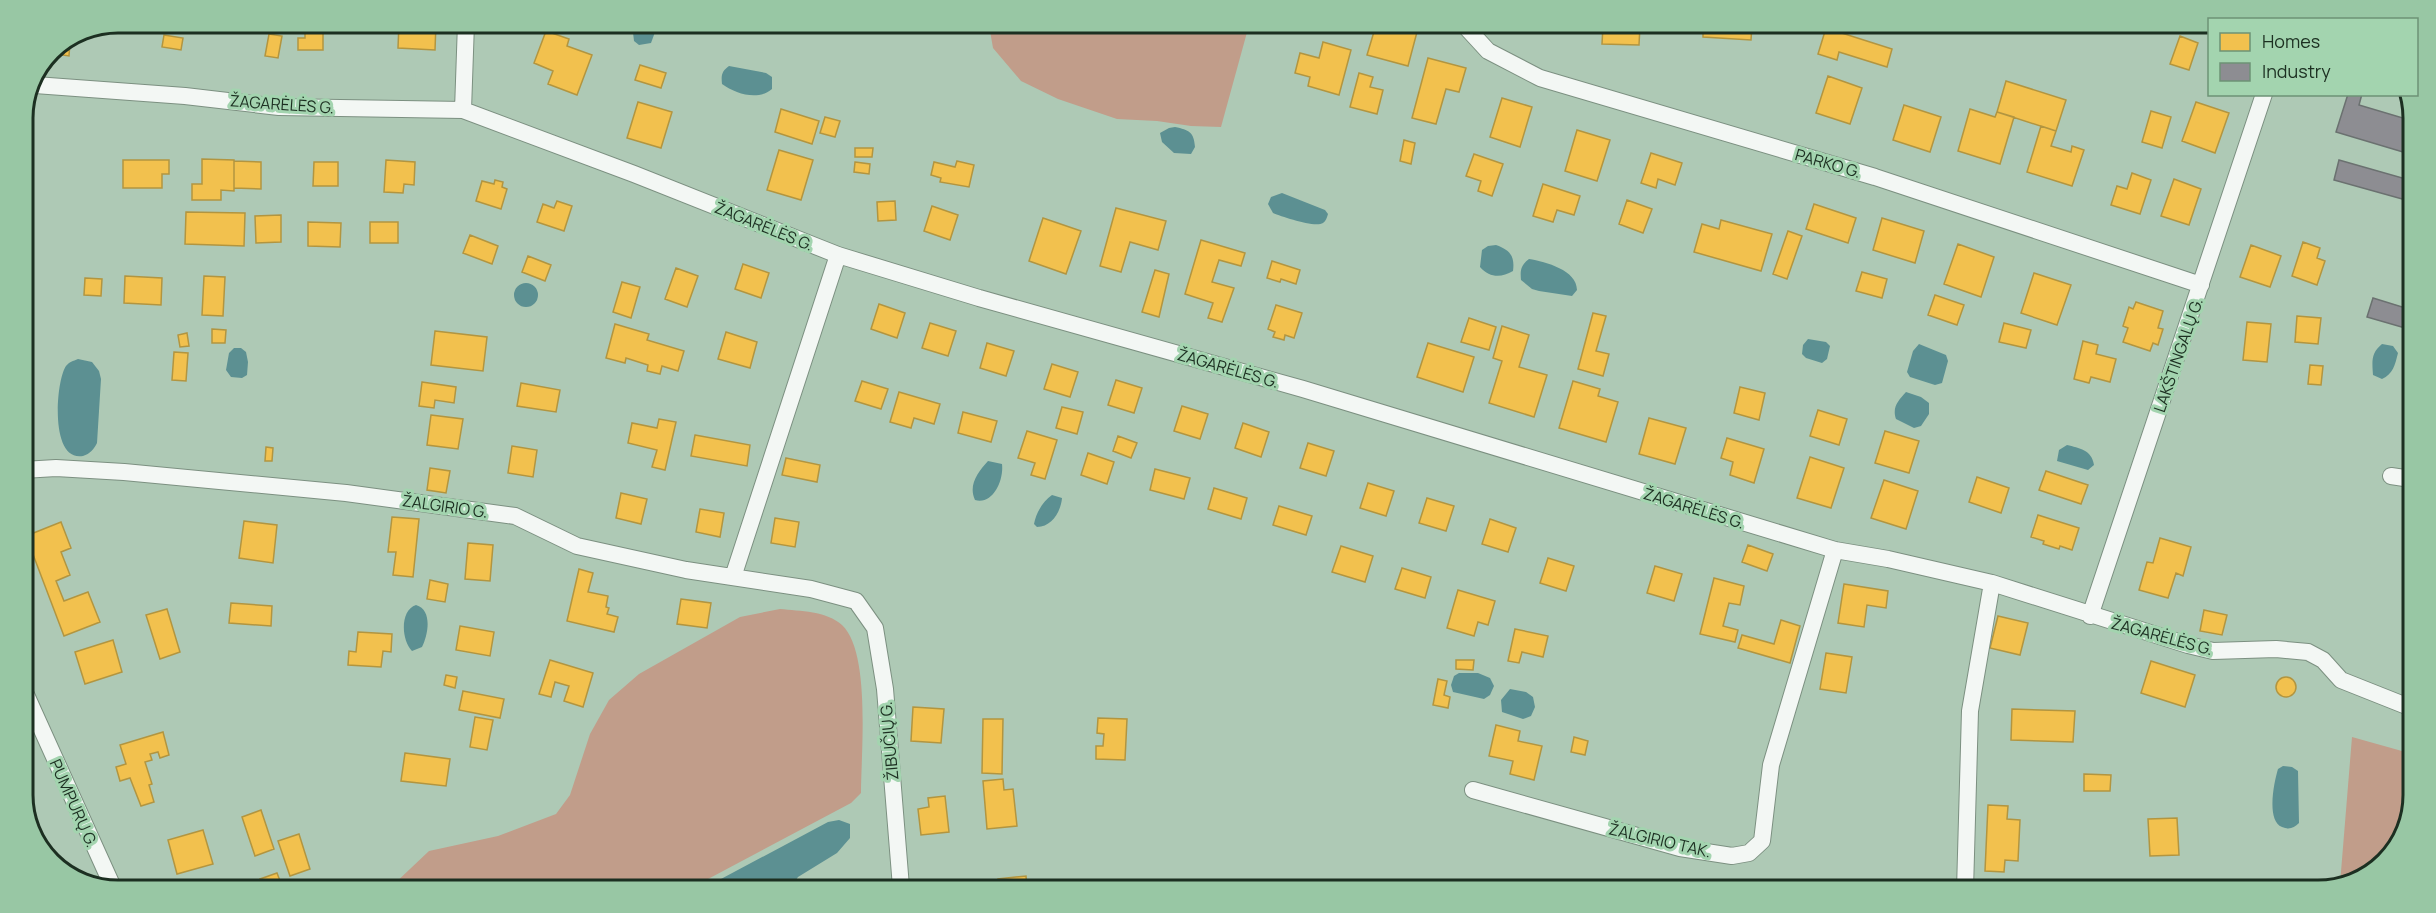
<svg xmlns="http://www.w3.org/2000/svg" width="2436" height="913" font-family="Manrope,sans-serif">
	<rect width="100%" height="100%" fill="#aec9b5"/>
	<path fill="#c19d8a" d="M 989,25 L 1249,25 L 1221,127 L 1191,126 L 1157,121 L 1117,119 L 1058,99 L 1021,81 L 993,48 Z
		M 780,609 C 800,611 827,611 842,625 C 871,652 861,753 861,793 L 851,803 L 693,887 L 392,886 L 429,851 L 498,836 L 556,814 L 570,795 L 590,734 L 609,700 L 639,674 L 740,617 Z
		M 2352,737 L 2409,753 L 2408,826 L 2371,874 L 2340,884 Z"/>
	<path fill="#5c9092" d="M 632,24 L 658,24 L 651,43 L 639,45 L 634,41 Z
		M 729,66 L 766,73 L 772,77 L 772,89 C 758,101 736,94 722,84 C 721,75 722,71 729,66 Z
		M 1175,127 C 1189,130 1194,132 1195,147 L 1191,154 L 1174,153 L 1162,142 L 1160,133 L 1169,128 Z
		M 1282,193 L 1325,210 L 1328,214 C 1327,217 1326,221 1323,223 C 1315,228 1283,217 1273,213 L 1268,204 L 1271,197 Z
		M 1496,245 C 1510,250 1515,256 1513,271 C 1501,278 1490,278 1480,267 L 1482,250 L 1488,246 Z
		M 1529,259 C 1546,262 1577,270 1577,290 L 1572,296 L 1539,291 L 1532,289 L 1521,280 C 1520,270 1521,265 1529,259 Z
		M514 295a12 12 0 1 1 24 0a12 12 0 1 1-24 0Z
		M 1808,339 L 1826,342 L 1830,346 L 1827,359 L 1822,363 L 1806,358 L 1802,354 L 1803,345 Z
		M 1919,344 L 1946,355 L 1948,361 L 1942,383 L 1935,385 L 1910,377 L 1907,372 L 1913,351 Z
		M 2382,344 L 2393,346 L 2398,353 C 2395,365 2393,374 2382,379 L 2373,375 C 2372,361 2371,353 2382,344 Z
		M 234,348 L 241,348 L 246,352 L 248,362 L 247,375 L 242,378 L 231,377 L 226,370 L 229,353 Z
		M 78,359 L 92,362 L 99,371 L 101,379 L 97,443 C 94,449 90,454 83,456 C 49,462 56,380 66,366 C 69,362 73,361 78,359 Z
		M 1906,392 L 1921,397 L 1929,403 L 1929,414 L 1921,426 L 1914,428 L 1896,419 C 1892,407 1898,401 1906,392 Z
		M 2067,445 C 2079,448 2092,450 2094,465 L 2088,470 L 2057,461 L 2059,450 Z
		M 988,461 L 1002,464 C 1004,480 993,505 975,500 C 968,485 978,472 988,461 Z
		M 1052,495 L 1062,498 C 1061,511 1052,527 1037,527 L 1034,524 C 1036,513 1043,501 1052,495 Z
		M 416,605 C 433,610 428,635 422,647 L 412,651 C 401,640 400,610 416,605 Z
		M 1459,673 L 1478,673 L 1490,678 L 1494,686 L 1490,695 L 1484,699 L 1453,692 L 1451,685 L 1454,676 Z
		M 1510,689 L 1526,692 L 1533,697 L 1535,707 L 1531,716 L 1523,719 L 1502,712 L 1501,700 Z
		M 2283,766 L 2292,767 L 2298,771 L 2299,823 C 2294,828 2289,830 2282,827 C 2266,821 2274,782 2278,769 Z
		M 839,820 L 850,824 L 850,838 L 837,853 L 798,877 L 791,887 L 706,887 L 828,822 Z"/>
	<path fill="#f2c14e" stroke="#b29540" stroke-width="1.5" d="M 156,23 L 165,23 L 164,30 L 155,29 Z
		M 305,23 L 323,23 L 323,50 L 298,50 L 298,38 L 305,38 Z
		M 399,23 L 436,23 L 435,50 L 398,48 Z
		M 1328,25 L 1349,25 L 1348,31 Z
		M 1376,25 L 1392,25 L 1417,32 L 1408,66 L 1367,55 Z
		M 1603,26 L 1640,26 L 1639,45 L 1602,44 Z
		M 1703,26 L 1752,26 L 1751,40 L 1703,37 Z
		M 1995,27 L 2013,27 L 2012,33 L 1995,33 Z
		M 1826,28 L 1892,49 L 1887,67 L 1839,52 L 1837,60 L 1818,54 Z
		M 546,31 L 569,39 L 567,46 L 592,55 L 577,95 L 548,84 L 553,71 L 534,63 Z
		M 269,34 L 282,36 L 278,58 L 265,56 Z
		M 164,35 L 183,38 L 181,50 L 162,47 Z
		M 2180,36 L 2198,43 L 2189,70 L 2170,64 Z
		M 70,42 L 69,56 L 49,53 L 51,50 Z
		M 1323,42 L 1351,50 L 1339,95 L 1308,86 L 1310,77 L 1295,73 L 1300,53 L 1319,58 Z
		M 1428,58 L 1466,68 L 1459,92 L 1446,89 L 1436,124 L 1412,118 Z
		M 640,65 L 666,73 L 661,88 L 635,80 Z
		M 1359,73 L 1373,77 L 1370,87 L 1383,90 L 1377,114 L 1350,107 Z
		M 1828,76 L 1862,88 L 1850,124 L 1816,113 Z
		M 2006,81 L 2066,100 L 2056,131 L 1997,112 Z
		M 1502,98 L 1532,107 L 1520,147 L 1490,137 Z
		M 638,102 L 672,112 L 661,148 L 627,138 Z
		M 2196,102 L 2229,113 L 2215,153 L 2182,141 Z
		M 1904,105 L 1941,117 L 1930,152 L 1893,140 Z
		M 781,109 L 819,121 L 812,144 L 775,132 Z
		M 1970,109 L 1995,117 L 1997,112 L 2014,117 L 2000,164 L 1958,151 Z
		M 2151,111 L 2171,117 L 2162,148 L 2142,142 Z
		M 825,117 L 840,121 L 835,137 L 820,133 Z
		M 2041,126 L 2056,131 L 2051,146 L 2071,152 L 2072,146 L 2084,150 L 2072,186 L 2027,172 Z
		M 1577,130 L 1610,140 L 1597,181 L 1565,171 Z
		M 1404,140 L 1415,143 L 1411,164 L 1400,161 Z
		M 855,148 L 873,148 L 872,157 L 855,157 Z
		M 779,150 L 813,160 L 801,200 L 767,190 Z
		M 1651,153 L 1682,163 L 1675,185 L 1658,179 L 1656,188 L 1641,183 Z
		M 1474,154 L 1503,164 L 1492,196 L 1478,191 L 1481,181 L 1466,176 Z
		M 202,159 L 234,160 L 234,191 L 221,190 L 221,200 L 192,200 L 192,184 L 202,184 Z
		M 123,160 L 169,160 L 169,174 L 162,174 L 162,188 L 123,188 Z
		M 386,160 L 415,162 L 414,185 L 404,184 L 403,193 L 384,192 Z
		M 234,161 L 261,162 L 261,189 L 234,188 Z
		M 957,161 L 974,165 L 969,187 L 940,182 L 941,178 L 931,175 L 934,162 L 955,167 Z
		M 314,162 L 338,162 L 338,186 L 313,186 Z
		M 855,162 L 870,164 L 869,174 L 854,172 Z
		M 2132,173 L 2151,180 L 2140,214 L 2111,205 L 2117,186 L 2127,189 Z
		M 2174,179 L 2201,189 L 2189,225 L 2161,216 Z
		M 495,180 L 503,182 L 502,187 L 507,189 L 501,209 L 476,201 L 482,181 L 494,184 Z
		M 1543,184 L 1580,196 L 1574,215 L 1557,210 L 1553,222 L 1533,216 Z
		M 1627,200 L 1652,209 L 1643,233 L 1619,224 Z
		M 557,201 L 572,206 L 564,231 L 537,222 L 543,204 L 554,208 Z
		M 895,201 L 896,220 L 878,221 L 877,202 Z
		M 1814,204 L 1856,218 L 1848,243 L 1806,229 Z
		M 932,206 L 958,215 L 950,240 L 924,231 Z
		M 1116,208 L 1166,221 L 1158,250 L 1130,242 L 1121,272 L 1100,266 Z
		M 186,212 L 245,213 L 244,246 L 185,244 Z
		M 281,215 L 281,242 L 256,243 L 255,216 Z
		M 1043,218 L 1081,231 L 1066,274 L 1029,261 Z
		M 1882,218 L 1924,231 L 1915,263 L 1873,250 Z
		M 1721,220 L 1772,234 L 1761,271 L 1694,252 L 1702,224 L 1719,229 Z
		M 308,222 L 341,223 L 340,247 L 308,246 Z
		M 370,222 L 398,222 L 398,243 L 370,243 Z
		M 1788,231 L 1802,236 L 1787,279 L 1773,274 Z
		M 470,235 L 498,246 L 492,264 L 463,253 Z
		M 1201,240 L 1245,253 L 1241,266 L 1219,260 L 1212,282 L 1234,288 L 1222,322 L 1208,318 L 1213,303 L 1185,294 Z
		M 2303,242 L 2320,248 L 2317,258 L 2325,261 L 2317,285 L 2292,276 Z
		M 1958,244 L 1994,257 L 1981,297 L 1944,284 Z
		M 2251,245 L 2281,256 L 2270,287 L 2240,277 Z
		M 528,256 L 551,265 L 545,281 L 522,272 Z
		M 1272,261 L 1300,270 L 1296,284 L 1281,279 L 1280,282 L 1267,278 Z
		M 743,264 L 769,273 L 761,298 L 735,289 Z
		M 676,268 L 698,276 L 687,307 L 665,299 Z
		M 1155,270 L 1169,274 L 1159,317 L 1142,312 Z
		M 1862,272 L 1887,279 L 1882,298 L 1856,291 Z
		M 2034,273 L 2071,285 L 2057,325 L 2021,313 Z
		M 125,276 L 162,278 L 161,305 L 124,303 Z
		M 204,276 L 225,277 L 223,316 L 202,315 Z
		M 85,278 L 102,279 L 101,296 L 84,295 Z
		M 622,282 L 640,287 L 631,318 L 613,312 Z
		M 1935,295 L 1964,305 L 1957,325 L 1928,315 Z
		M 2136,302 L 2163,311 L 2158,328 L 2163,329 L 2158,345 L 2153,343 L 2150,351 L 2123,342 L 2128,328 L 2123,326 L 2129,307 L 2133,309 Z
		M 879,304 L 905,313 L 897,338 L 871,329 Z
		M 1276,305 L 1302,313 L 1294,338 L 1285,335 L 1284,340 L 1273,337 L 1275,332 L 1268,329 Z
		M 1593,313 L 1606,316 L 1596,351 L 1609,354 L 1603,376 L 1578,369 Z
		M 2297,316 L 2321,318 L 2318,344 L 2295,342 Z
		M 1469,318 L 1496,327 L 1489,350 L 1461,342 Z
		M 2247,322 L 2271,324 L 2267,362 L 2243,360 Z
		M 930,323 L 956,331 L 948,356 L 922,348 Z
		M 2004,323 L 2031,330 L 2026,348 L 1999,342 Z
		M 615,324 L 649,334 L 647,340 L 684,351 L 678,371 L 662,366 L 660,374 L 647,371 L 648,365 L 626,358 L 625,363 L 606,358 Z
		M 1502,326 L 1529,335 L 1519,367 L 1547,375 L 1534,417 L 1489,403 L 1502,361 L 1493,358 Z
		M 212,329 L 226,330 L 225,343 L 212,343 Z
		M 435,331 L 487,337 L 483,371 L 431,365 Z
		M 726,332 L 757,342 L 750,368 L 718,359 Z
		M 187,333 L 189,346 L 180,347 L 178,335 Z
		M 2083,341 L 2098,345 L 2096,354 L 2116,359 L 2110,382 L 2091,377 L 2089,383 L 2074,379 Z
		M 987,343 L 1014,351 L 1006,376 L 980,368 Z
		M 1428,343 L 1474,357 L 1463,392 L 1417,377 Z
		M 174,352 L 188,353 L 186,381 L 172,380 Z
		M 1052,364 L 1078,372 L 1070,397 L 1044,389 Z
		M 2310,365 L 2323,366 L 2321,385 L 2308,384 Z
		M 1116,380 L 1142,388 L 1134,413 L 1108,405 Z
		M 862,381 L 888,389 L 881,409 L 855,401 Z
		M 1573,381 L 1600,389 L 1598,396 L 1618,402 L 1606,442 L 1559,428 Z
		M 422,382 L 456,387 L 454,403 L 435,400 L 434,408 L 419,406 Z
		M 521,383 L 560,390 L 556,412 L 517,406 Z
		M 1740,387 L 1765,393 L 1759,420 L 1734,413 Z
		M 899,392 L 940,404 L 934,424 L 914,418 L 911,428 L 890,422 Z
		M 1182,406 L 1208,414 L 1200,439 L 1174,431 Z
		M 1062,407 L 1083,412 L 1077,434 L 1056,428 Z
		M 1818,410 L 1847,419 L 1839,445 L 1810,436 Z
		M 963,412 L 997,421 L 991,442 L 958,433 Z
		M 431,415 L 463,419 L 458,449 L 427,445 Z
		M 1649,418 L 1686,428 L 1675,464 L 1639,454 Z
		M 659,419 L 676,422 L 665,470 L 652,467 L 657,450 L 628,443 L 632,423 L 657,428 Z
		M 1243,423 L 1269,432 L 1261,457 L 1235,448 Z
		M 1027,431 L 1057,440 L 1045,479 L 1031,475 L 1035,463 L 1018,458 Z
		M 1885,431 L 1919,441 L 1909,473 L 1875,463 Z
		M 695,435 L 750,445 L 747,466 L 691,456 Z
		M 1118,436 L 1137,443 L 1131,458 L 1113,451 Z
		M 1727,438 L 1764,449 L 1754,483 L 1730,475 L 1733,462 L 1721,458 Z
		M 1308,443 L 1334,451 L 1326,476 L 1300,468 Z
		M 512,446 L 537,450 L 533,477 L 508,473 Z
		M 266,447 L 273,448 L 272,461 L 265,461 Z
		M 1088,453 L 1114,462 L 1107,484 L 1081,475 Z
		M 1810,457 L 1844,468 L 1831,508 L 1797,498 Z
		M 786,458 L 820,465 L 817,482 L 782,475 Z
		M 430,468 L 450,471 L 446,493 L 427,490 Z
		M 1155,469 L 1190,478 L 1184,499 L 1150,490 Z
		M 2046,471 L 2088,485 L 2081,504 L 2039,490 Z
		M 1977,477 L 2009,488 L 2001,513 L 1969,502 Z
		M 1884,480 L 1918,491 L 1906,529 L 1871,518 Z
		M 1368,483 L 1394,491 L 1386,516 L 1360,508 Z
		M 1214,488 L 1247,498 L 1241,519 L 1208,509 Z
		M 621,493 L 647,499 L 641,524 L 616,518 Z
		M 1427,498 L 1454,506 L 1446,531 L 1419,523 Z
		M 1279,506 L 1312,516 L 1306,535 L 1273,525 Z
		M 700,509 L 724,513 L 720,537 L 696,532 Z
		M 2038,515 L 2079,528 L 2072,550 L 2060,546 L 2059,549 L 2043,544 L 2044,541 L 2031,537 Z
		M 392,517 L 419,519 L 413,577 L 393,575 L 396,552 L 388,552 Z
		M 775,518 L 799,522 L 795,547 L 771,543 Z
		M 1490,519 L 1516,528 L 1508,552 L 1482,544 Z
		M 244,521 L 277,525 L 273,563 L 239,558 Z
		M 61,522 L 71,548 L 61,552 L 70,575 L 56,581 L 64,601 L 88,592 L 100,622 L 64,636 L 26,536 Z
		M 2160,538 L 2191,547 L 2183,576 L 2176,573 L 2168,598 L 2139,590 L 2147,562 L 2153,563 Z
		M 468,543 L 493,545 L 490,581 L 465,579 Z
		M 1748,545 L 1773,554 L 1767,571 L 1742,562 Z
		M 1341,546 L 1373,556 L 1365,582 L 1332,572 Z
		M 1548,558 L 1574,566 L 1566,591 L 1540,583 Z
		M 1655,566 L 1682,574 L 1674,601 L 1647,593 Z
		M 1402,568 L 1431,577 L 1425,598 L 1395,589 Z
		M 579,569 L 593,573 L 588,592 L 608,596 L 606,607 L 609,608 L 607,614 L 618,617 L 614,632 L 567,621 Z
		M 1714,578 L 1744,586 L 1740,605 L 1729,603 L 1723,626 L 1738,630 L 1735,642 L 1700,634 Z
		M 430,580 L 448,584 L 445,602 L 427,599 Z
		M 1844,584 L 1888,591 L 1886,608 L 1867,605 L 1864,627 L 1838,623 Z
		M 1458,590 L 1495,601 L 1488,625 L 1478,622 L 1474,636 L 1447,628 Z
		M 681,599 L 711,603 L 707,628 L 677,624 Z
		M 231,603 L 272,606 L 271,626 L 229,623 Z
		M 167,609 L 180,652 L 160,659 L 146,615 Z
		M 2204,610 L 2227,615 L 2222,635 L 2200,631 Z
		M 1998,616 L 2028,623 L 2020,655 L 1990,648 Z
		M 1781,620 L 1800,626 L 1790,663 L 1738,648 L 1742,635 L 1774,644 Z
		M 460,626 L 494,632 L 490,656 L 456,650 Z
		M 1515,629 L 1548,636 L 1543,657 L 1522,652 L 1519,663 L 1508,661 Z
		M 358,632 L 392,634 L 391,652 L 383,651 L 381,667 L 348,665 L 349,651 L 356,652 Z
		M 113,640 L 122,672 L 85,684 L 75,652 Z
		M 1826,653 L 1852,657 L 1846,693 L 1820,689 Z
		M 550,660 L 593,673 L 583,707 L 564,701 L 569,686 L 555,682 L 551,697 L 539,694 Z
		M 1456,660 L 1474,660 L 1473,670 L 1456,669 Z
		M 2151,661 L 2195,675 L 2185,707 L 2141,693 Z
		M 446,675 L 457,677 L 455,688 L 444,685 Z
		M2276 687a10 10 0 1 1 20 0a10 10 0 1 1-20 0Z
		M 1438,679 L 1447,681 L 1444,695 L 1450,697 L 1448,708 L 1433,705 Z
		M 463,691 L 504,699 L 500,718 L 459,710 Z
		M 913,707 L 944,709 L 941,743 L 911,741 Z
		M 2012,709 L 2075,711 L 2073,742 L 2011,740 Z
		M 475,717 L 493,720 L 487,750 L 470,747 Z
		M 1098,718 L 1127,719 L 1125,760 L 1096,759 L 1096,746 L 1103,746 L 1104,734 L 1097,733 Z
		M 983,719 L 1003,719 L 1002,774 L 982,773 Z
		M 1496,725 L 1520,731 L 1518,741 L 1542,746 L 1534,780 L 1510,774 L 1513,761 L 1489,756 Z
		M 163,732 L 169,755 L 160,758 L 158,752 L 150,754 L 152,760 L 145,762 L 152,784 L 149,785 L 154,802 L 141,806 L 130,778 L 120,781 L 116,767 L 126,764 L 120,745 Z
		M 1574,737 L 1588,741 L 1585,755 L 1571,752 Z
		M 405,753 L 450,759 L 446,786 L 401,781 Z
		M 2084,774 L 2111,775 L 2110,791 L 2084,791 Z
		M 1003,779 L 1004,790 L 1013,789 L 1017,826 L 987,829 L 983,781 Z
		M 945,796 L 949,832 L 921,835 L 918,809 L 929,807 L 928,798 Z
		M 1988,805 L 2008,806 L 2007,819 L 2020,820 L 2018,861 L 2005,860 L 2004,872 L 1985,871 Z
		M 261,810 L 274,849 L 255,856 L 242,817 Z
		M 2177,818 L 2179,855 L 2150,856 L 2148,819 Z
		M 203,830 L 213,864 L 177,874 L 168,840 Z
		M 299,834 L 310,869 L 290,876 L 278,841 Z
		M 277,873 L 282,886 L 263,886 L 260,879 Z
		M 1026,876 L 1027,888 L 998,887 L 998,879 Z"/>
	<path fill="#8d8d92" stroke="#6b7170" stroke-width="1.5" d="M 2348,94 L 2362,94 L 2359,105 L 2413,121 L 2413,155 L 2336,132 Z
		M 2339,160 L 2413,181 L 2413,202 L 2334,180 Z
		M 2373,298 L 2412,310 L 2412,330 L 2367,317 Z"/>
	<g fill="none" stroke-linecap="round" stroke-linejoin="round">
		<defs>
			<path id="minor" d="M 1465,26 L 1488,51 L 1540,78 L 1875,177 L 2201,285
				M 35,85 L 185,96 L 279,107 L 463,110 L 634,174 L 838,255 L 979,298 L 1303,389 L 1835,550 L 1888,559 L 1992,583 L 2188,645 L 2213,651 L 2276,649 L 2308,652 L 2323,660 L 2341,680 L 2409,707
				M 463,110 L 466,23
				M 23,470 L 56,468 L 124,472 L 346,493 L 515,516 L 577,546 L 686,570 L 811,589 L 856,601 L 875,628 L 885,689 L 901,887
				M 2391,476 L 2411,479
				M 733,577 L 838,255
				M 2090,616 L 2264,94
				M 23,688 L 112,885
				M 1473,790 L 1680,848 L 1732,856 L 1749,853 L 1762,841 L 1771,765 L 1835,550
				M 1965,890 L 1970,711 L 1992,583"/>
		</defs>
		<use href="#minor" stroke="#7c9081" stroke-width="18"/>
		<use href="#minor" stroke="#f3f7f4" stroke-width="16"/>
	</g>
	<g text-anchor="middle" stroke-width="6" stroke-linejoin="round" paint-order="stroke">
		<g font-size="16" fill="#1c2f21" stroke="#a3d4af">
			<text transform="translate(282 104) rotate(4)" y="6">ŽAGARĖLĖS G.</text>
			<text transform="translate(1828 163) rotate(16)" y="6">PARKO G.</text>
			<text transform="translate(764 226) rotate(22)" y="6">ŽAGARĖLĖS G.</text>
			<text transform="translate(2178 355) rotate(-71)" y="6">LAKŠTINGALŲ G.</text>
			<text transform="translate(1228 368) rotate(16)" y="6">ŽAGARĖLĖS G.</text>
			<text transform="translate(445 506) rotate(8)" y="6">ŽALGIRIO G.</text>
			<text transform="translate(1694 508) rotate(17)" y="6">ŽAGARĖLĖS G.</text>
			<text transform="translate(2162 636) rotate(15)" y="6">ŽAGARĖLĖS G.</text>
			<text transform="translate(889 741) rotate(-95)" y="6">ŽIBUČIŲ G.</text>
			<text transform="translate(74 803) rotate(66)" y="6">PUMPURŲ G.</text>
			<text transform="translate(1660 840) rotate(13)" y="6">ŽALGIRIO TAK.</text>
		</g>
	</g>
	<path d="M0 0H2436V913H0ZM118 33H2318A85 85 0 0 1 2403 118V795A85 85 0 0 1 2318 880H118A85 85 0 0 1 33 795V118A85 85 0 0 1 118 33Z" fill="#98c7a4" fill-rule="evenodd"/>
	<path fill="none" stroke="#1c2f21" stroke-width="3" d="M118 33H2318A85 85 0 0 1 2403 118V795A85 85 0 0 1 2318 880H118A85 85 0 0 1 33 795V118A85 85 0 0 1 118 33Z"/>
	<rect x="2208" y="18" width="210" height="78" fill="#a3d4af" stroke="#6d9276" stroke-width="1.5"/>
	<rect x="2220" y="33" width="30" height="18" fill="#f2c14e" stroke="#6d9276" stroke-width="1.5"/>
	<text x="2262" y="48" font-size="18" fill="#1c2f21">Homes</text>
	<rect x="2220" y="63" width="30" height="18" fill="#8d8d92" stroke="#6d9276" stroke-width="1.5"/>
	<text x="2262" y="78" font-size="18" fill="#1c2f21">Industry</text>
</svg>
